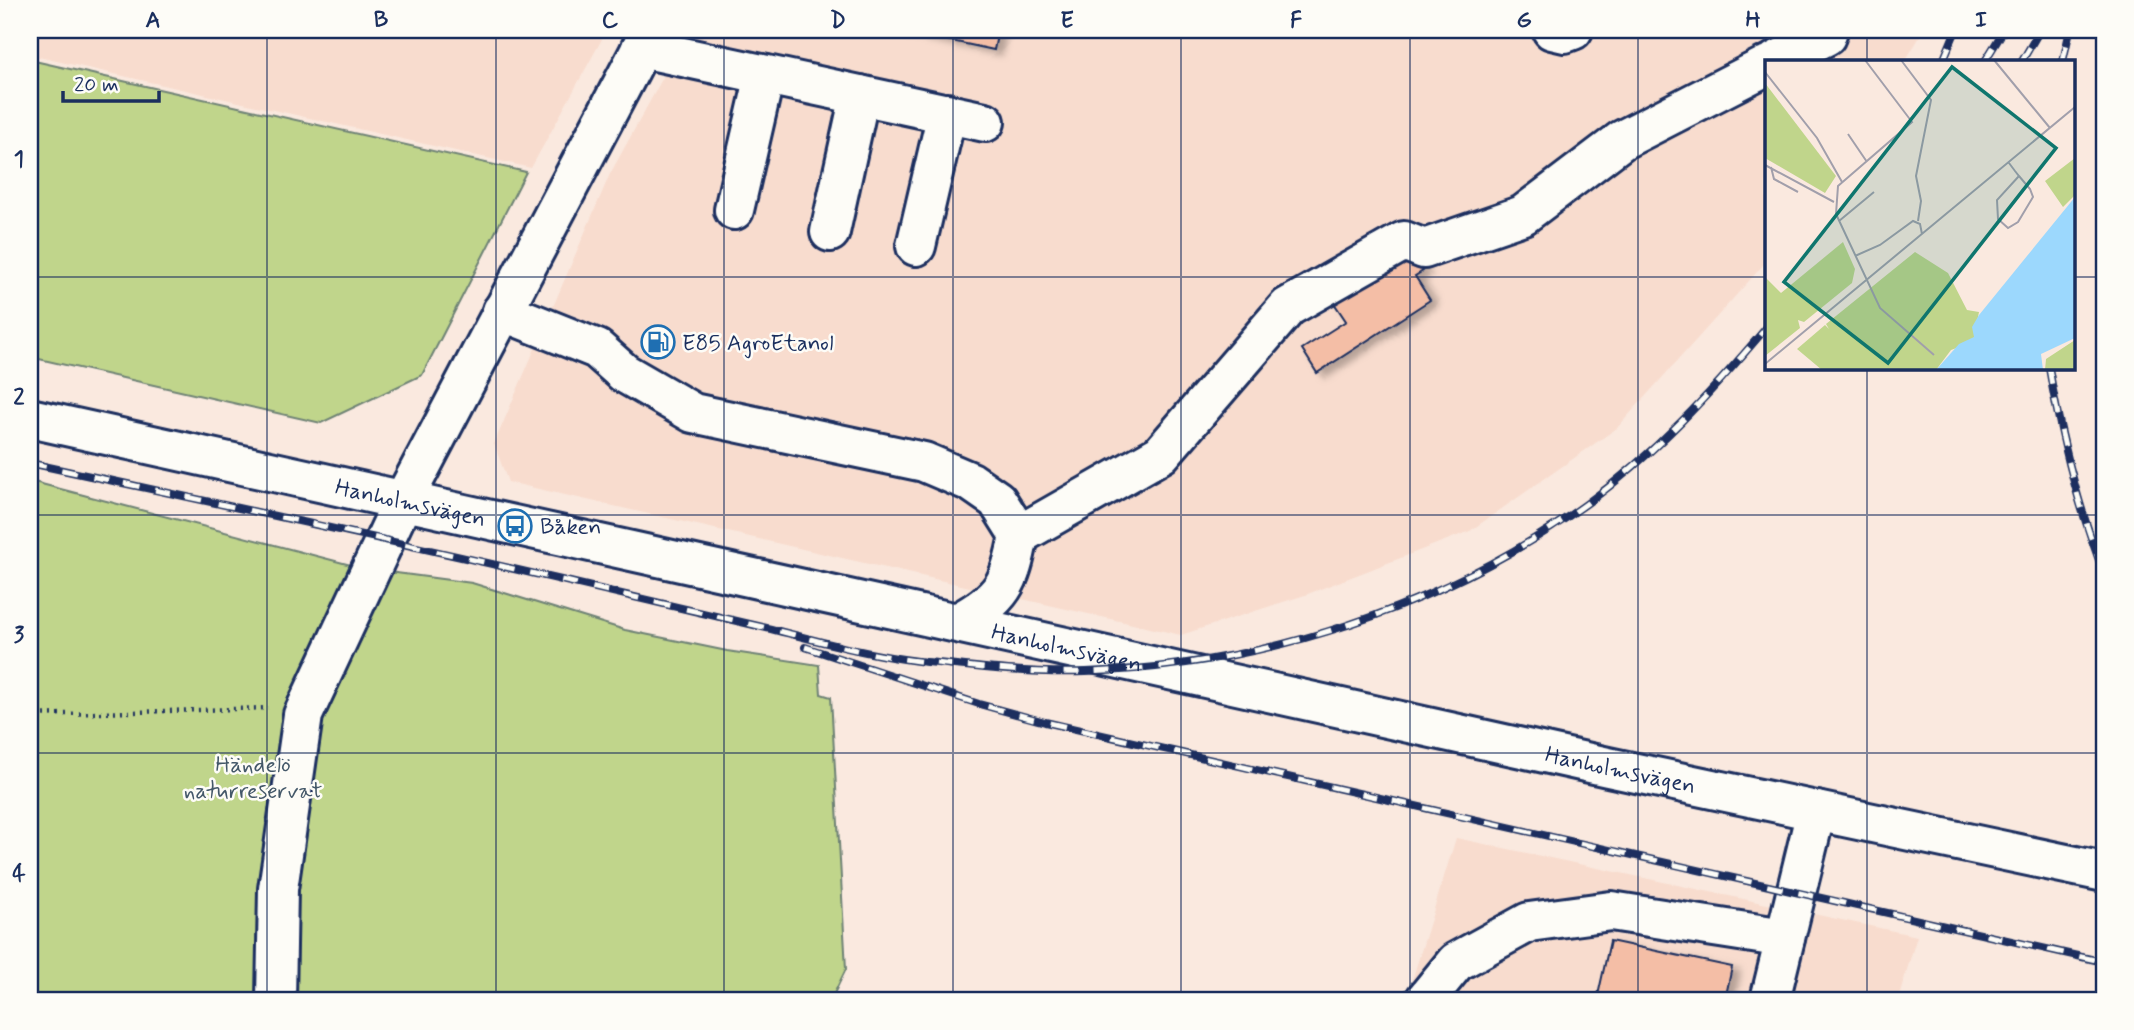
<svg xmlns="http://www.w3.org/2000/svg" width="2134" height="1030" font-family="Mynerve,sans-serif">
	<defs>
		<filter id="shadow"><feDropShadow dx="8" dy="4.5" stdDeviation="3.5" flood-color="#0004"/></filter>
	</defs>
	<rect width="100%" height="100%" fill="#fae9df"/>
	<filter id="ink" filterUnits="userSpaceOnUse"><feTurbulence type="fractalNoise" baseFrequency=".0143" numOctaves="2"/><feDisplacementMap in="SourceGraphic" scale="14" xChannelSelector="R" yChannelSelector="G"/><feConvolveMatrix kernelMatrix="1 2 1 2 8 2 1 2 1" color-interpolation-filters="sRGB"/></filter>
	<g filter="url(#ink)">
		<path fill="#f8dcce" d="M 30,30 L 607,30 L 531,168 L 30,55 Z
			M 689,30 L 1924,30 L 1905,61 L 1766,61 L 1766,262 L 1617,428 L 1470,531 L 1305,595 L 1181,635 L 508,482 L 494,444 L 610,174 Z
			M 1456,838 L 1917,936 L 1898,1000 L 1406,1000 Z"/>
		<path fill="#c0d58b" stroke="#6e8274" stroke-width="2" d="M 30,60 L 526,172 L 422,375 L 321,423 L 30,357 Z
			M 30,481 L 366,569 L 472,583 L 625,630 L 727,651 L 819,665 L 821,694 L 831,697 L 846,969 L 831,1000 L 30,1000 Z"/>
		<path fill="#f4bea6" stroke="#1b2f5e" stroke-width="2" filter="url(#shadow)" d="M 900,30 L 998,30 L 994,50 Z
			M 1404,241 L 1423,271 L 1415,276 L 1430,300 L 1317,373 L 1302,349 L 1346,321 L 1326,291 Z
			M 1610,941 L 1732,967 L 1725,1000 L 1597,1000 Z"/>
		<g fill="none" stroke-linecap="round" stroke-linejoin="round">
			<defs>
				<g id="minor">
					<path d="M 1552,30 L 1565,33 L 1573,30"/>
					<path d="M 641,48 L 985,122"/>
					<path d="M 1776,61 L 1826,36 L 1828,30"/>
					<path d="M 734,210 L 765,75"/>
					<path d="M 830,232 L 860,95"/>
					<path d="M 916,246 L 947,113"/>
					<path d="M 502,311 L 597,349 L 624,373 L 693,413 L 924,462 L 971,482 L 997,500 L 1019,535 C 1010,584 1003,598 959,622"/>
					<path id="s1" d="M 30,418 L 1608,767 L 2104,872"/>
					<path d="M 1019,535 L 1161,454 L 1288,307 L 1404,241 L 1424,249 L 1523,215 L 1622,140 L 1766,66"/>
					<path d="M 276,1000 L 278,889 L 303,715 L 403,501 L 651,30"/>
					<path d="M 1425,1000 L 1456,962 L 1529,922 L 1611,911 L 1785,938"/>
					<path d="M 1770,1000 L 1816,811"/>
				</g>
			</defs>
			<use href="#minor" stroke="#1b2f5e" stroke-width="44"/>
			<path stroke="#1b2f5e" stroke-width="4.5" stroke-dasharray="2 5" stroke-linecap="butt" d="M 30,715 L 268,708"/>
			<use href="#minor" stroke="#fdfcf7" stroke-width="38"/>
			<defs>
				<path id="rail" d="M 1943,61 L 1956,30
					M 1985,61 L 2004,30
					M 2022,61 L 2040,30
					M 2063,61 L 2070,30
					M 2049,368 C 2061,438 2078,507 2104,573
					M 30,463 C 210,502 391,540 570,582 C 637,598 704,613 771,629 C 819,641 868,655 918,661 C 973,667 1031,674 1086,672 C 1263,666 1442,608 1586,504 C 1654,455 1712,392 1766,328
					M 805,647 L 979,704 L 1045,722 L 2104,962"/>
			</defs>
			<use href="#rail" stroke="#1b2f5e" stroke-width="8"/>
			<use href="#rail" stroke="#fdfcf7" stroke-width="5" stroke-dasharray="16" stroke-linecap="butt"/>
		</g>
	</g>
	<path fill="none" stroke="#1b2f5e" stroke-width="2" stroke-opacity="0.55" d="M 267,30 L 267,1000M 496,30 L 496,1000M 724,30 L 724,1000M 953,30 L 953,1000M 1181,30 L 1181,1000M 1410,30 L 1410,1000M 1638,30 L 1638,1000M 1867,30 L 1867,61M 30,277 L 1766,277M 2073,277 L 2104,277M 1867,368 L 1867,1000M 30,515 L 2104,515M 30,753 L 2104,753"/>
	<defs>
		<symbol id="fuel-ring" viewBox="-11 -11 22 22"><circle r="9.5" fill="#fdfcf7" stroke="#1f6fb2" stroke-width="1.5"/><path d="M-5.5-6h7V0h2V4h1.3V-2.5L3-4.5l.8-.8L6-3V5H2.5V1h-1V6h-7ZM-4.2-4.7v3.2H.2V-4.7Z" fill="#1f6fb2"/></symbol>
		<symbol id="bus-ring" viewBox="-11 -11 22 22"><circle r="9.5" fill="#fdfcf7" stroke="#1f6fb2" stroke-width="1.5"/><path d="M-5-6H5V4H4V6H2V4H-2V6H-4V4H-5ZM-3.5-4V0h7V-4ZM-3.5 1.2v1.5H-2V1.2ZM2 1.2v1.5H3.5V1.2Z" fill="#1f6fb2"/></symbol>
	</defs>
	<g fill-rule="evenodd">
		<use href="#fuel-ring" x="639" y="323" width="38" height="38"/>
		<use href="#bus-ring" x="496" y="507" width="38" height="38"/>
	</g>
	<g text-anchor="middle" stroke-width="5" stroke-linejoin="round" paint-order="stroke">
		<g font-size="23" fill="#1b2f5e" stroke="#fdfcf7" text-anchor="start">
			<text x="682" y="350">E85 AgroEtanol</text>
			<text x="540" y="534">Båken</text>
		</g>
		<g font-size="23" fill="#1b2f5e" stroke="#fdfcf7">
			<text dy="8" stroke="none"><textPath href="#s1" startOffset="390">Hanholmsvägen</textPath></text>
			<text dy="8" stroke="none"><textPath href="#s1" startOffset="1062">Hanholmsvägen</textPath></text>
			<text dy="8" stroke="none"><textPath href="#s1" startOffset="1629">Hanholmsvägen</textPath></text>
		</g>
		<g font-size="23" fill="#445869" stroke="#fdfcf7">
			<text x="253" y="772">Händelö<tspan x="253" dy="26">naturreservat</tspan></text>
		</g>
	</g>
	<g transform="translate(1765 60)">
		<rect width="310" height="310" fill="#fae9df"/>
		<path d="M 0,23 L 71,116 L 60,133 L 0,98 ZM 310,98 L 310,135 L 298,147 L 280,121 ZM 78,182 L 90,209 L 87,223 L 39,262 L 33,260 L 35,268 L 0,296 L 0,217 L 16,233 ZM 150,192 L 183,213 L 202,250 L 214,252 L 208,282 L 186,290 L 171,310 L 57,310 L 32,289 L 60,265 L 64,269 L 61,264 ZM 310,280 L 310,310 L 280,310 L 281,299 Z" fill="#c0d58b"/>
		<path d="M 310,137 L 310,278 L 276,294 L 278,310 L 171,310 L 194,284 L 209,277 L 207,267 L 214,255 Z" fill="#9cd8fd"/>
		<path fill="none" stroke="#a19fab" stroke-width="2" d="M 100,0 L 147,62 L 73,126 L 71,154 L 115,248 L 169,295M 136,0 L 166,40 L 151,116 L 156,141 L 153,161M 229,0 L 285,68M 0,12 L 52,78 L 77,122M 83,74 L 102,102M 244,103 L 250,111 L 254,116 L 265,129 L 268,137 L 253,162 L 243,168 L 233,159 L 232,140 L 254,116M 0,105 L 69,142M 6,107 L 9,119 L 33,132M 74,161 L 109,132M 90,196 L 115,185 L 148,161 L 155,164 L 157,174M 0,304 L 310,47"/>
		<path fill="#0f766e" fill-opacity="0.15" stroke="#0f766e" stroke-width="3.5" d="M 187,7 L 291,88 L 123,303 L 19,222 Z"/>
		<rect width="310" height="310" fill="none" stroke="#1b2f5e" stroke-width="3.5"/>
	</g>
	<rect width="2134" height="1030" fill="none" stroke="#fdfcf7" stroke-width="77"/>
	<path d="M63 91v10h96v-10" fill="none" stroke="#1b2f5e" stroke-width="3.5"/>
	<text x="74" y="91" font-size="21" fill="#1b2f5e" stroke="#fdfcf7" stroke-width="5" paint-order="stroke">20 m</text>
	<rect x="38" y="38" width="2058" height="954" fill="none" stroke="#1b2f5e" stroke-width="2.5"/>
	<g font-size="23" text-anchor="middle" font-weight="bold" fill="#1b2f5e">
		<text x="153" y="27">A</text>
		<text x="381" y="27">B</text>
		<text x="610" y="27">C</text>
		<text x="838" y="27">D</text>
		<text x="1067" y="27">E</text>
		<text x="1296" y="27">F</text>
		<text x="1524" y="27">G</text>
		<text x="1753" y="27">H</text>
		<text x="1981" y="27">I</text>
		<text x="19" y="166">1</text>
		<text x="19" y="404">2</text>
		<text x="19" y="642">3</text>
		<text x="19" y="880">4</text>
	</g>
</svg>
